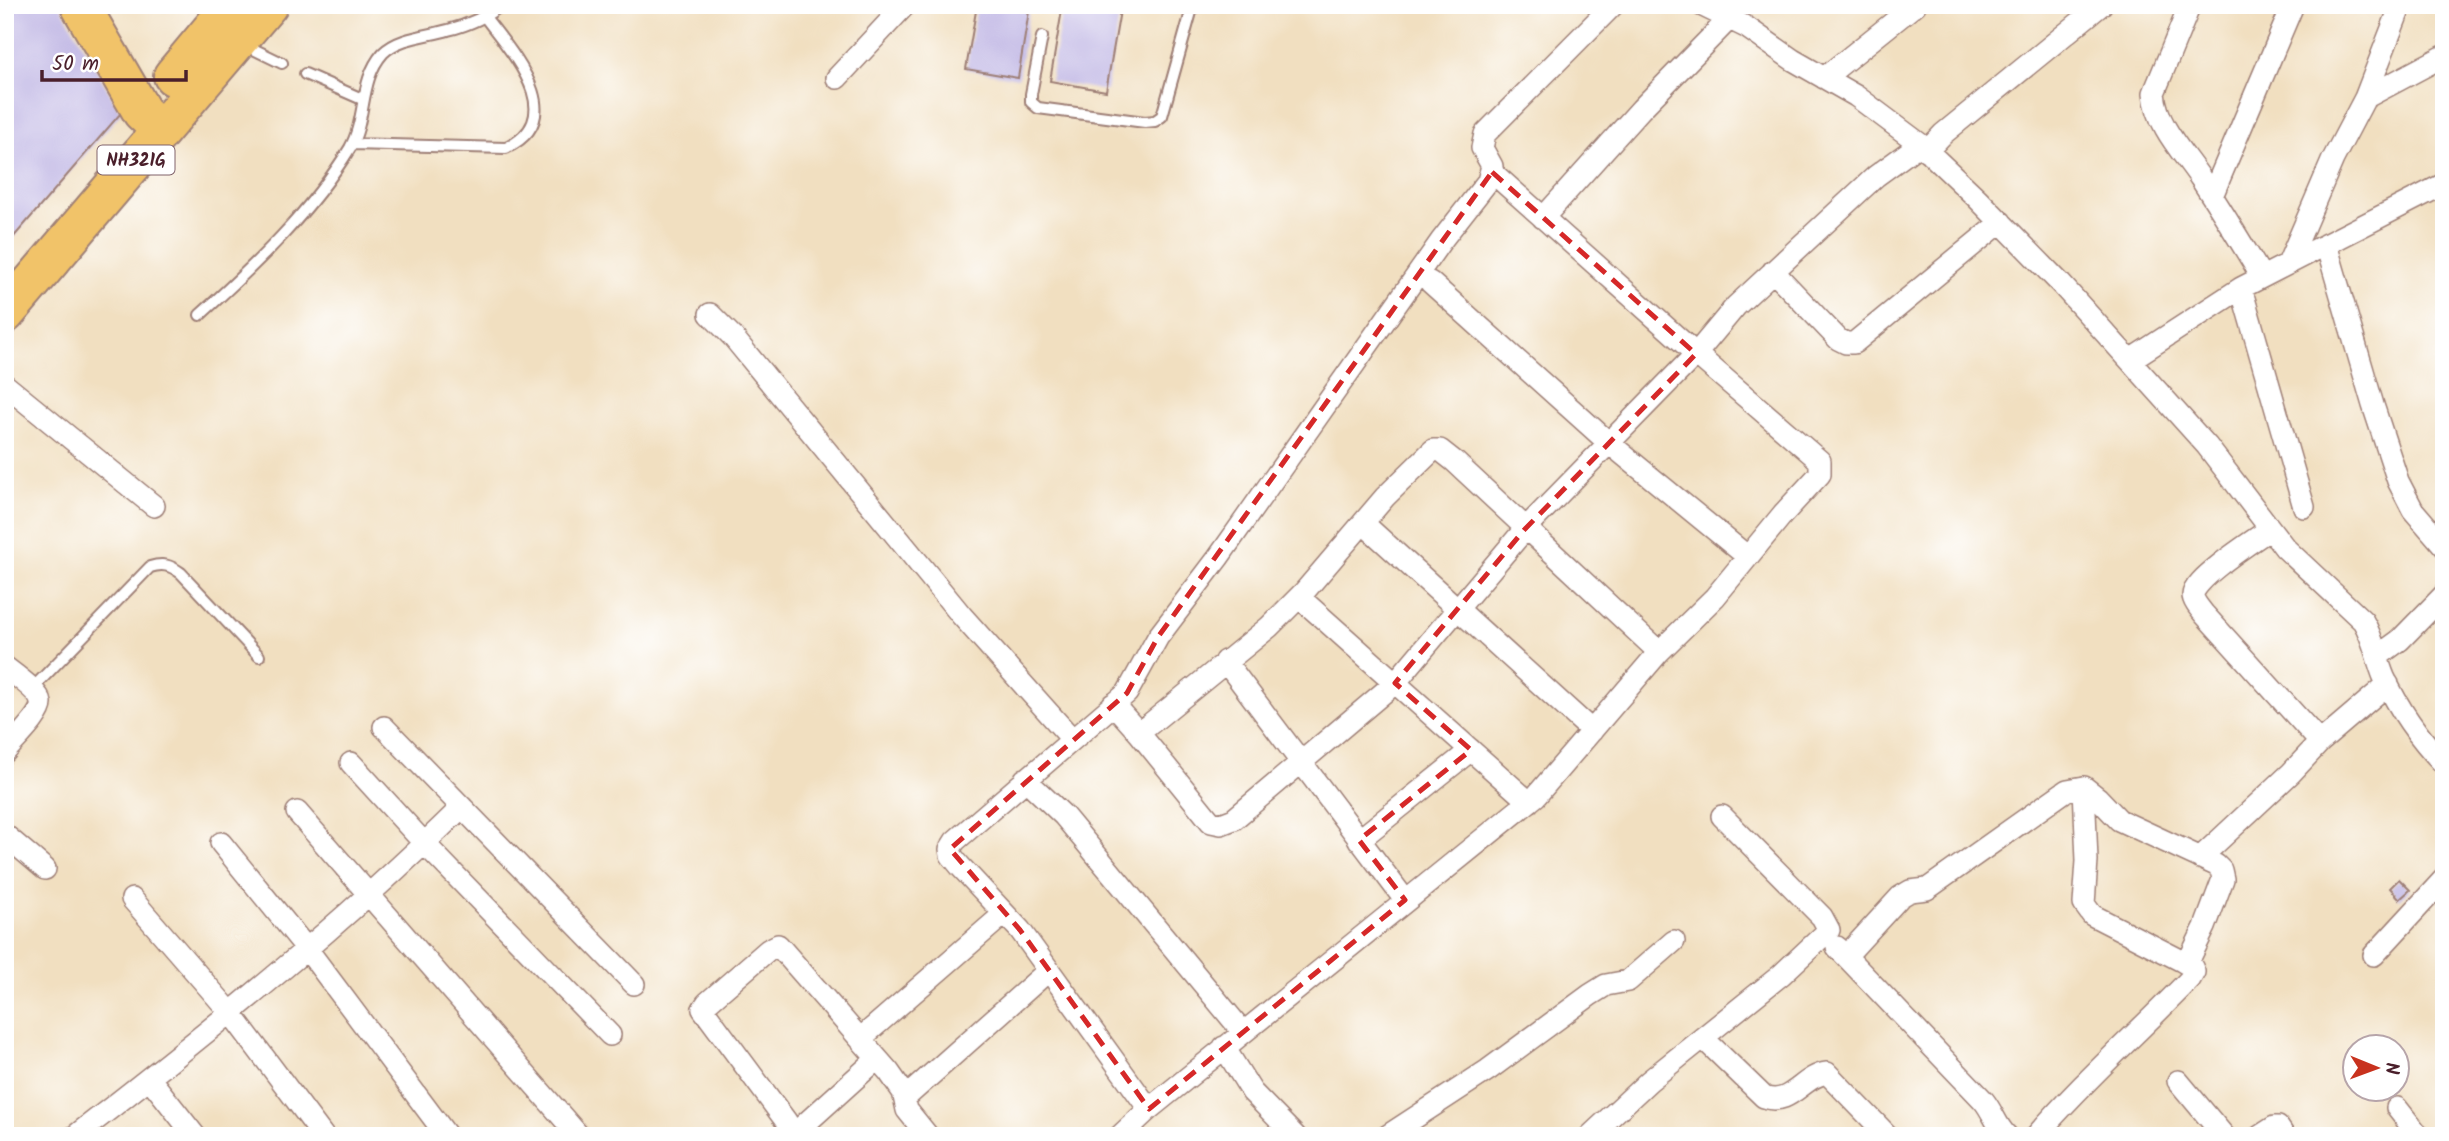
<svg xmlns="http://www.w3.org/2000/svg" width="2449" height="1141" font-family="Kalam,sans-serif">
	<rect width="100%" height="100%" fill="#fff"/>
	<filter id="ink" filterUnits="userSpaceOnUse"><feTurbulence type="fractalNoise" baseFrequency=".0143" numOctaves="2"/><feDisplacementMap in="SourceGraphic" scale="14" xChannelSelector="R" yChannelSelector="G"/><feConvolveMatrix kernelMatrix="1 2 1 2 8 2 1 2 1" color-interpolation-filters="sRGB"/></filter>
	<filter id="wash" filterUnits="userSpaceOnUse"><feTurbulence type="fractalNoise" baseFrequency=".00686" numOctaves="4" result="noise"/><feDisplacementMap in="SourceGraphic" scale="28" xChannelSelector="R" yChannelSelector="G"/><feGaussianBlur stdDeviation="1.57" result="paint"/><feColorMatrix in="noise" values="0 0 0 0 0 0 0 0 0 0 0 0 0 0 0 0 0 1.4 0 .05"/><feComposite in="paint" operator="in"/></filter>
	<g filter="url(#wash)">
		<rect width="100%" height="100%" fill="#f1dfc0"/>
		<g id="blocks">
			<path fill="#c2b9e5" d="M 5,5 L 60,5 L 121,113 L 5,247 Z
				M 977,5 L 1030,5 L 1018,78 L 966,69 Z
				M 1042,5 L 1121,5 L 1106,91 L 1050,81 L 1062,10 Z
				M 2399,879 L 2410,890 L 2400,899 L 2390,888 Z"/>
		</g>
	</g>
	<g filter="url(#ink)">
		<use href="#blocks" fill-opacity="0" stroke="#9e7f76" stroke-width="2"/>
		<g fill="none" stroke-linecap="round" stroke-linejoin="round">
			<defs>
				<path id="lane" d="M 1042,37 L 1031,94 L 1031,102 L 1038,108 L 1145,122 L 1155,121 L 1162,116 L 1193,5
					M 243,44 L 282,63
					M 305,74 L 362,99
					M 352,144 L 506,148 C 571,117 512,53 485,17
					M 200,315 C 255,265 311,212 350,148 C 367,118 359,80 383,53 C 399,37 428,36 448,30 C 468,25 485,18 501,5
					M 32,689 L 150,567 C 163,563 170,565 181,573 L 259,656"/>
				<path id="street" d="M 1613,5 L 1485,134 L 1482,148 L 1492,166 L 1488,181 L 1441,241 L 1218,558 L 1158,637 L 1127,693 L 955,841 L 950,849 L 951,855 L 960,866 L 1020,930 L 1149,1109 L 1536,796 L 1659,652 L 1715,597 L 1783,514 L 1820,474 L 1820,461 L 1696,354 L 1736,306 L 1876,176 L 1920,144
					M 1701,5 L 1746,27 L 1793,60 L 1856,96 L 1920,144 L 1977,198 L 2061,284 L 2207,446 L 2285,548 L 2363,621 C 2374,639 2376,658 2384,677 C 2399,710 2419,738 2444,764
					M 2190,5 L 2154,93 C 2157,127 2183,152 2201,179 C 2222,211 2242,244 2262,277
					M 837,78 L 905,5
					M 1824,78 L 1915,5
					M 2365,98 L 2401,5
					M 1927,151 L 1943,134 L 2101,5
					M 2212,196 L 2293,5
					M 1543,218 L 1641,109 L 1729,19
					M 2326,244 L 2373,405 L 2398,481 L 2413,510 L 2444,546
					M 2288,264 L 2333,159 L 2365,98 L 2444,56
					M 1773,271 L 1838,339 L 1846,343 L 1854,343 L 2001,222
					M 1430,282 L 1609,443 L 1748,557
					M 2241,288 L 2304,507
					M 710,314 L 733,337 L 962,616 L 1072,739
					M 2130,360 L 2241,288 L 2444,184
					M 5,385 L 154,506
					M 1363,523 L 1592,731
					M 2270,529 C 2256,539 2193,579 2193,595 C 2193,601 2200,609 2204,614 L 2320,742 L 2388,684
					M 1299,597 L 1529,802
					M 2378,656 L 2400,640 L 2444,595
					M 1225,661 L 1405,900
					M 5,667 C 14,674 40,692 41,703 C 43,714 13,742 5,752
					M 1113,704 L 1139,733 L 1269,627 L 1304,592 L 1385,497 L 1433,450 L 1440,450 L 1454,461 L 1659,652
					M 384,727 L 634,984
					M 1139,733 L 1211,822 L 1221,824 L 1234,819 L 1395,683 L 1525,529 L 1696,354 L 1492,172
					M 351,763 L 425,844 L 610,1035
					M 1025,779 L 1064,816 L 1243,1032
					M 297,812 L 579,1136
					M 5,835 L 45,869
					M 1359,840 L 1471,750
					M 221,843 L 307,949 L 447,1136
					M 2200,858 L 2291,773 L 2320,742
					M 132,899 L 230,1012 L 323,1136
					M 1837,947 L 1984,1101 C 1993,1112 1997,1127 2007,1136
					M 2374,955 L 2444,879
					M 1846,956 L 1900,897 L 1910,891 L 1927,889 L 2067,790 L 2084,787 L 2098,798 L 2119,820 L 2216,865 L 2221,870 L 2223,879 L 2205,927 L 2187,964
					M 860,1039 L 1004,914
					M 1704,1039 L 1764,1097 C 1791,1107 1802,1076 1827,1073 L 1888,1136
					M 1224,1047 L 1252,1092 L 1295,1136
					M 150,1079 L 195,1136
					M 2178,1081 L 2224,1136
					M 905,1098 L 1049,970
					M 2397,1108 L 2419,1136
					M 794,1134 L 877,1059
					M 75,1136 C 209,1032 341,926 462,807
					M 794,1136 L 786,1121 L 703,1009 L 707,1003 L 768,950 L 778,945 L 889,1072 L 903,1092 L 907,1110 L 928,1136
					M 1120,1136 L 1149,1109
					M 1387,1136 L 1488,1070 L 1590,995 L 1606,985 L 1628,981 L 1674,941
					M 1590,1136 L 1649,1081 L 1781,975 L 1829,930 L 1822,917 L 1722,816
					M 2036,1136 C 2084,1080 2139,1032 2190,979 L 2194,972 L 2192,967 L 2182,961 L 2092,915 L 2084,904 L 2087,861 L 2084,787
					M 2260,1136 L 2274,1127 L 2278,1127 L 2284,1136"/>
				<path id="highway" d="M 80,5 L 142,112 L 161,130
					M 173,76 L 232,5
					M 5,314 L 268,5"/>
			</defs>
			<use href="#lane" stroke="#9e7f76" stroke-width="14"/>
			<use href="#street" stroke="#9e7f76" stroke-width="24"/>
			<use href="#highway" stroke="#9e7f76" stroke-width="42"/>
			<use href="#lane" stroke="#fff" stroke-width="10"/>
			<use href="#street" stroke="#fff" stroke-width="21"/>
			<use href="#highway" stroke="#f1c369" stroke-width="38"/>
		</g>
	</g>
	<path fill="none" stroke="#d62828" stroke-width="5" stroke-dasharray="14 9" stroke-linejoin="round" d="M 1492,172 L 1696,354 L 1525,529 L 1395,683 L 1471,750 L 1359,840 L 1405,900 L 1149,1109 L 1020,930 L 950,849 L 1127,693 L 1158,637 Z"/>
	<g text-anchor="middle" stroke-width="6" stroke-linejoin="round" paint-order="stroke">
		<rect fill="#fff" stroke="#80626b" stroke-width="2" x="97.5" y="145.5" width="77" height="29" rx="5"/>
		<g font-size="18" font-weight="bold" fill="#4a1f2b">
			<text x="136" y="166">NH321G</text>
		</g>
	</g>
	<rect width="2449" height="1141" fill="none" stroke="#fff" stroke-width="28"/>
	<g transform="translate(2376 1068) rotate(91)"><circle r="33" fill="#ffffff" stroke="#b7a5aa" stroke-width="2"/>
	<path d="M0-5L12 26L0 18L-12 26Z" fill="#c8321e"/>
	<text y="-10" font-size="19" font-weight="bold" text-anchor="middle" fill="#4a1f2b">N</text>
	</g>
	<path d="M42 70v10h144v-10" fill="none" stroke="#4a1f2b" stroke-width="3.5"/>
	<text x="52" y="70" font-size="21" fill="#4a1f2b" stroke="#ffffff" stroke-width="5" paint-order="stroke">50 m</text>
</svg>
